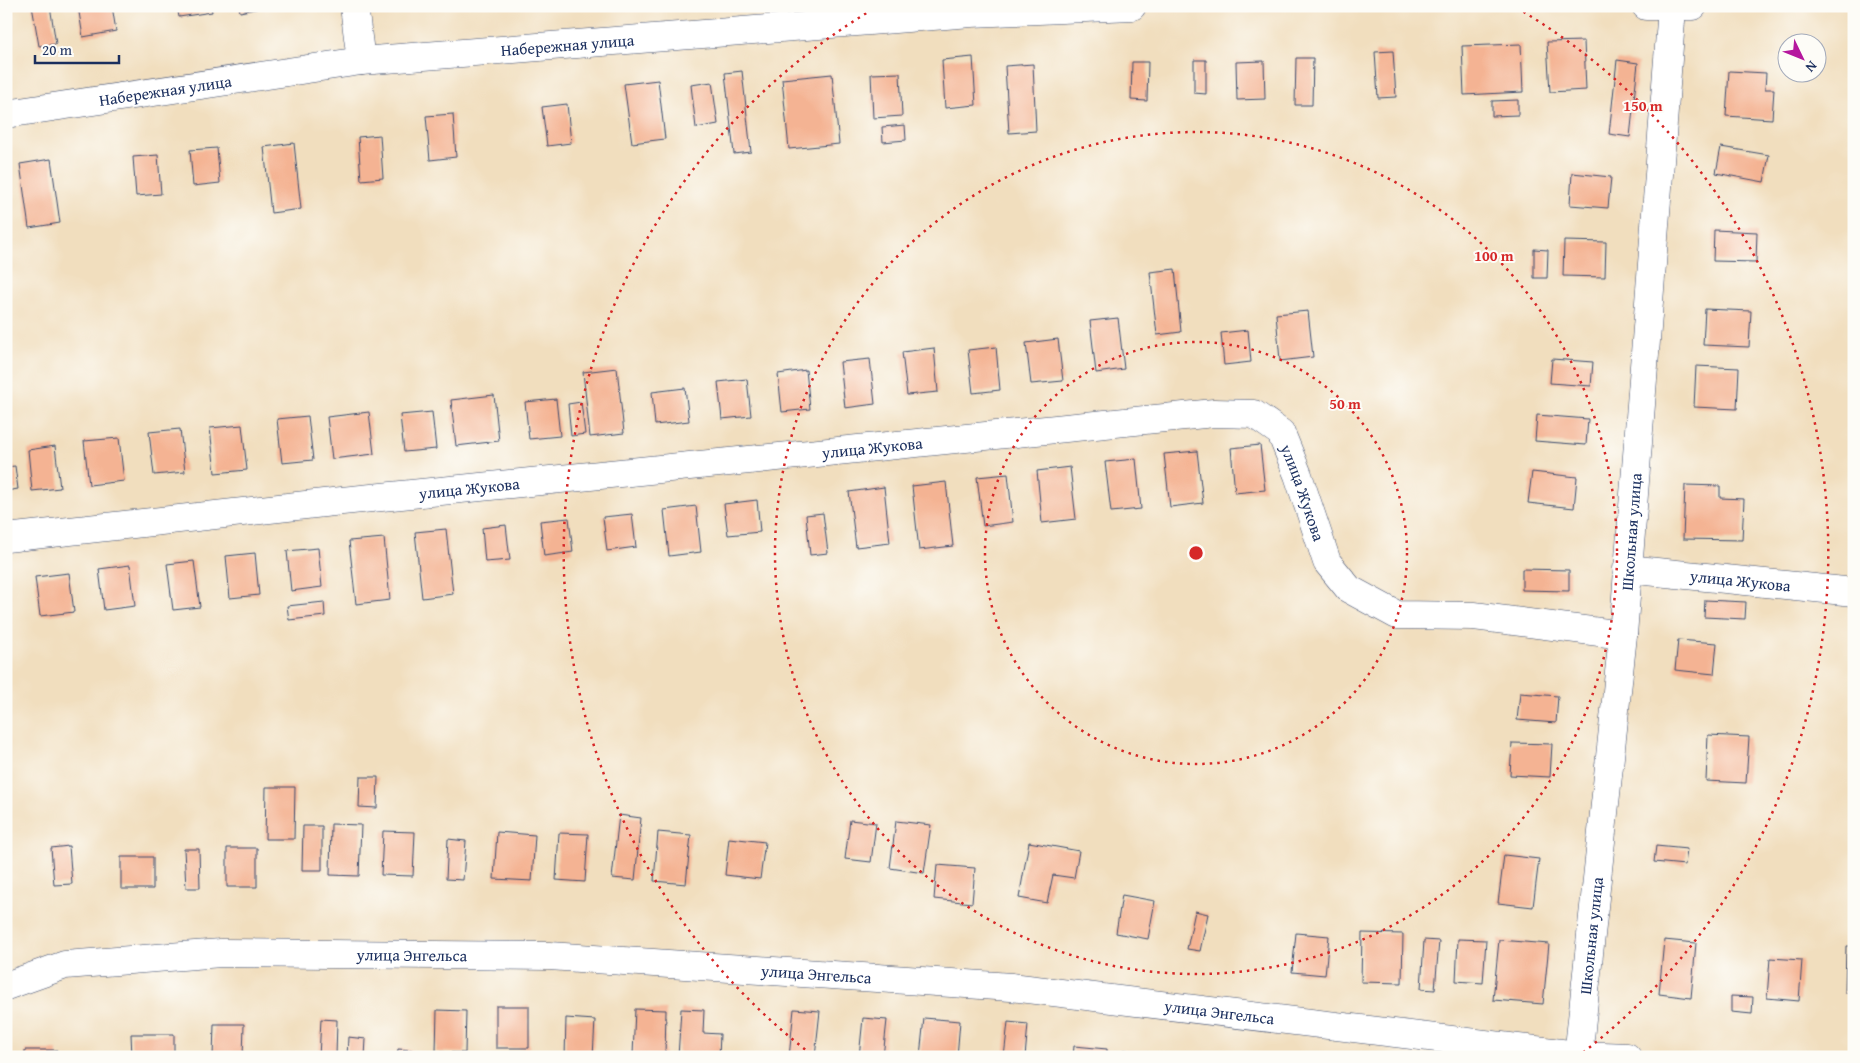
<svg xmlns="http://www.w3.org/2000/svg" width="1860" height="1063" font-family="'Gentium Book Plus',serif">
	<rect width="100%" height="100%" fill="#fdfcf7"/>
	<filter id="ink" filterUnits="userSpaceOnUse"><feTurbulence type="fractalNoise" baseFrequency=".02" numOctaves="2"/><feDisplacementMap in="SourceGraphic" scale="10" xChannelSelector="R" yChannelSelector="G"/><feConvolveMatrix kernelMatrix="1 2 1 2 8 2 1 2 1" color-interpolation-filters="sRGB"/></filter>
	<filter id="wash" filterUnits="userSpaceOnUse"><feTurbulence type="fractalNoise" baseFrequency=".0096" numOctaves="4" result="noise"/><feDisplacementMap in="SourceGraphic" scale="20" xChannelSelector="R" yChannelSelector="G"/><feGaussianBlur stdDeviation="1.12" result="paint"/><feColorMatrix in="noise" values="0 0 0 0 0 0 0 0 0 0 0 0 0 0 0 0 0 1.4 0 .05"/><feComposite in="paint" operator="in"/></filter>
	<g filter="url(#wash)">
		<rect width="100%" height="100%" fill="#f1debe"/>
		<g id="blocks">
			<path fill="#f4b393" d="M 32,6 L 50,6 L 56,44 L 39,46 Z
				M 78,6 L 112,6 L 116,31 L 83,37 Z
				M 177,6 L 211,6 L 212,12 L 179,17 Z
				M 239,6 L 265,6 L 265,7 L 240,12 Z
				M 1584,41 L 1586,90 L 1550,92 L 1547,42 Z
				M 1521,44 L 1523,92 L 1464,95 L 1462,46 Z
				M 1393,51 L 1396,97 L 1378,98 L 1375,52 Z
				M 973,57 L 976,105 L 945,108 L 942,60 Z
				M 1296,58 L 1313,58 L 1312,105 L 1295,105 Z
				M 1194,60 L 1206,60 L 1206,94 L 1194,93 Z
				M 1617,60 L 1638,63 L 1630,137 L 1609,134 Z
				M 1264,61 L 1265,99 L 1237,100 L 1236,62 Z
				M 1132,62 L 1148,62 L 1147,101 L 1131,100 Z
				M 1033,64 L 1036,131 L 1009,133 L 1005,66 Z
				M 742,71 L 751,152 L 734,154 L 725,73 Z
				M 1729,71 L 1766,73 L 1765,89 L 1774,89 L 1772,119 L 1726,116 Z
				M 900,73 L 902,116 L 873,118 L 871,74 Z
				M 832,74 L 839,144 L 789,149 L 782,79 Z
				M 658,80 L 665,139 L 632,143 L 624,84 Z
				M 712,82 L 718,124 L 696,128 L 691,85 Z
				M 1518,100 L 1518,115 L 1492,116 L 1492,101 Z
				M 567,104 L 571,143 L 547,146 L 542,107 Z
				M 453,114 L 456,157 L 430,160 L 426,116 Z
				M 905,125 L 906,140 L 883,142 L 882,127 Z
				M 380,135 L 383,178 L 361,180 L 358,137 Z
				M 294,143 L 301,209 L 271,213 L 264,147 Z
				M 1721,147 L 1769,155 L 1764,182 L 1716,173 Z
				M 217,148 L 220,183 L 193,186 L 190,150 Z
				M 158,155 L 161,194 L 136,196 L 133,157 Z
				M 51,159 L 60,223 L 29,228 L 20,164 Z
				M 1572,173 L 1611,177 L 1608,208 L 1570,205 Z
				M 1714,230 L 1757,232 L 1756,262 L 1713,261 Z
				M 1564,241 L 1606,242 L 1605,277 L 1563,276 Z
				M 1534,249 L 1548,250 L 1547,278 L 1534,278 Z
				M 1175,269 L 1181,332 L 1157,335 L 1150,272 Z
				M 1705,309 L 1751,311 L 1749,347 L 1703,345 Z
				M 1308,311 L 1313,357 L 1280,361 L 1276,314 Z
				M 1118,318 L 1124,369 L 1096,373 L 1090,321 Z
				M 1248,330 L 1251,362 L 1224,365 L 1221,333 Z
				M 1058,339 L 1063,381 L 1031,384 L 1026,343 Z
				M 996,347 L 1000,390 L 973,393 L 968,350 Z
				M 934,348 L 938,392 L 907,395 L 902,352 Z
				M 870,359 L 875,404 L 845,408 L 840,362 Z
				M 1552,359 L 1593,362 L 1591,386 L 1550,383 Z
				M 1696,366 L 1739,368 L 1737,409 L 1694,407 Z
				M 617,368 L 624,433 L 590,437 L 583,372 Z
				M 806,370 L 810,409 L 782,412 L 778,374 Z
				M 747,379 L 751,416 L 722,419 L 718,382 Z
				M 685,388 L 689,421 L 655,425 L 652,392 Z
				M 494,395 L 499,441 L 456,446 L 451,400 Z
				M 556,399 L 560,436 L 529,439 L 525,402 Z
				M 581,402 L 585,434 L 571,436 L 568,404 Z
				M 369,412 L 374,454 L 332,459 L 327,417 Z
				M 432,412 L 436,449 L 404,452 L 400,415 Z
				M 1537,415 L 1588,419 L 1586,445 L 1535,441 Z
				M 308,416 L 313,460 L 282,463 L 277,419 Z
				M 242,425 L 247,470 L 215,473 L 210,428 Z
				M 180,429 L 185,472 L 154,475 L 149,432 Z
				M 119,438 L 124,481 L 89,485 L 84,441 Z
				M 1260,445 L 1265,490 L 1235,493 L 1231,448 Z
				M 55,446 L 60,488 L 32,491 L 28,450 Z
				M 1197,451 L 1203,503 L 1170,507 L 1164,454 Z
				M 1136,459 L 1141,509 L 1111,512 L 1105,462 Z
				M 15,466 L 18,489 L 6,491 L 6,467 Z
				M 1070,467 L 1076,519 L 1042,523 L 1037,471 Z
				M 1532,472 L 1577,477 L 1574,508 L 1528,503 Z
				M 1008,474 L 1013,522 L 983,526 L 977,477 Z
				M 946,482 L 953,546 L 919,550 L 912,486 Z
				M 1685,485 L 1720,486 L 1720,498 L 1744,499 L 1742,540 L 1683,539 Z
				M 884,487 L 890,543 L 856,547 L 849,492 Z
				M 757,500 L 760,532 L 728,535 L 724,504 Z
				M 696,506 L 701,552 L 669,556 L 664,510 Z
				M 823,513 L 828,553 L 810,555 L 806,515 Z
				M 632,514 L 636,547 L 607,551 L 603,517 Z
				M 569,518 L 573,552 L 544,556 L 540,521 Z
				M 506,525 L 510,560 L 485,562 L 482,528 Z
				M 446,529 L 453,594 L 422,598 L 415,532 Z
				M 384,538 L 390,600 L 356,604 L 349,541 Z
				M 318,548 L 322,587 L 291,591 L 287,551 Z
				M 255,553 L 259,595 L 230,598 L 226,556 Z
				M 194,561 L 200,607 L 173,610 L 167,564 Z
				M 130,565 L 135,606 L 104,610 L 99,569 Z
				M 1522,569 L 1569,570 L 1569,591 L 1522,590 Z
				M 69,573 L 74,612 L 40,616 L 35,577 Z
				M 6,595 L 11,624 L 6,625 Z
				M 1705,600 L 1746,602 L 1745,619 L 1704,617 Z
				M 324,602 L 325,616 L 289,620 L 287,606 Z
				M 1678,640 L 1717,643 L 1714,674 L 1675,670 Z
				M 1520,693 L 1558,696 L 1556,723 L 1517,720 Z
				M 1708,735 L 1749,737 L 1746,783 L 1706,781 Z
				M 1512,743 L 1552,744 L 1550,777 L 1510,775 Z
				M 360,777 L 378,777 L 377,808 L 359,807 Z
				M 266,787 L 295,787 L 294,839 L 265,839 Z
				M 619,815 L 641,818 L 635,880 L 612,878 Z
				M 850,820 L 876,823 L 871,862 L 845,859 Z
				M 896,821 L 931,825 L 924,873 L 890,868 Z
				M 331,824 L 361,825 L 359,876 L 330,875 Z
				M 303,826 L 322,826 L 322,870 L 302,870 Z
				M 383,831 L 415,832 L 413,876 L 381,875 Z
				M 497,832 L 535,835 L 532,881 L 494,879 Z
				M 658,832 L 691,835 L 686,884 L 654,881 Z
				M 559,833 L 588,834 L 585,882 L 556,880 Z
				M 729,838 L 765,842 L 760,879 L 725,875 Z
				M 448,839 L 466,841 L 463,880 L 446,879 Z
				M 1029,842 L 1079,851 L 1074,878 L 1053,875 L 1047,903 L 1019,898 Z
				M 69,846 L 72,884 L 54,885 L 51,848 Z
				M 1656,846 L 1687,849 L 1685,865 L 1654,862 Z
				M 227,848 L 257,848 L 257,887 L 227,887 Z
				M 184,849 L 199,849 L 200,888 L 186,888 Z
				M 1504,855 L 1539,859 L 1533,907 L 1498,903 Z
				M 121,857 L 153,857 L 153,889 L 121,889 Z
				M 937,865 L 975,868 L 972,903 L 934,899 Z
				M 1122,895 L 1155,901 L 1148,939 L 1116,933 Z
				M 1195,911 L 1208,914 L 1200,951 L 1187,949 Z
				M 1296,933 L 1329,936 L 1325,975 L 1292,972 Z
				M 1362,933 L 1403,934 L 1402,983 L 1361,982 Z
				M 1458,939 L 1486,940 L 1483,983 L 1456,981 Z
				M 1424,940 L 1439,941 L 1435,990 L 1421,989 Z
				M 1499,940 L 1549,944 L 1543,1004 L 1493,1000 Z
				M 1664,940 L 1696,943 L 1691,998 L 1659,994 Z
				M 1846,946 L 1854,946 L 1854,993 L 1845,993 Z
				M 1770,958 L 1802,960 L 1799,1001 L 1767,998 Z
				M 1731,996 L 1753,997 L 1752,1014 L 1731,1012 Z
				M 496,1006 L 529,1006 L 529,1048 L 496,1048 Z
				M 635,1009 L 666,1010 L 665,1056 L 633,1055 Z
				M 681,1009 L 704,1010 L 703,1033 L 720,1034 L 719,1057 L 678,1057 Z
				M 794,1009 L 820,1011 L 815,1057 L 789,1057 Z
				M 437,1010 L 466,1011 L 465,1053 L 436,1052 Z
				M 566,1018 L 595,1020 L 593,1057 L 565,1057 Z
				M 863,1018 L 887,1020 L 883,1057 L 859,1057 Z
				M 924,1018 L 960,1021 L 957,1057 L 920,1056 Z
				M 321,1019 L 337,1020 L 336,1057 L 319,1057 Z
				M 1008,1022 L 1028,1024 L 1025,1057 L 1004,1057 Z
				M 214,1024 L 244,1024 L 243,1057 L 213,1057 Z
				M 131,1034 L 174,1034 L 174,1057 L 132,1057 Z
				M 348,1037 L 366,1039 L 365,1057 L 347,1057 Z
				M 1074,1046 L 1107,1049 L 1107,1057 L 1073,1057 Z
				M 398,1049 L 412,1050 L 411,1057 L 397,1057 Z
				M 25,1050 L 57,1050 L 57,1057 L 25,1057 Z
				M 1124,1050 L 1153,1053 L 1153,1057 L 1123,1057 Z"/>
		</g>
	</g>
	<g filter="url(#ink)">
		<use href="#blocks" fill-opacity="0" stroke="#3b496c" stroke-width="1"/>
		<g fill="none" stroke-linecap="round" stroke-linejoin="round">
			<defs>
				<g id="minor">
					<path d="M 354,6 L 361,61"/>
					<path d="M 1646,6 L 1693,6"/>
					<path id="s1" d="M 6,114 L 361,61 L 971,13 L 1132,6"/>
					<path id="s2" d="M 6,538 L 342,501 L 1214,413 L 1254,414 L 1281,433 L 1298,475 L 1327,562 L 1349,589 L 1397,615 L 1474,616 L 1623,635"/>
					<path id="s3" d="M 1627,569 L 1854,592"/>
					<path id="s4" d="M 1578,1057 L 1623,635 L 1672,8"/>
				</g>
				<g id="tertiary">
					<path id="s5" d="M 6,986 L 65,965 L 221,953 L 549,956 L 1011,987 L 1578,1055 L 1627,1057"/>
				</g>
			</defs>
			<use href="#minor" stroke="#3b496c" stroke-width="29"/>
			<use href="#tertiary" stroke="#3b496c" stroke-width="29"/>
			<use href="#minor" stroke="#fff" stroke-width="28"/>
			<use href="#tertiary" stroke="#fff" stroke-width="28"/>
		</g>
	</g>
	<g fill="none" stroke="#d62828" stroke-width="2.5" stroke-dasharray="2.5 5">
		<circle cx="1196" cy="553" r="211"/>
		<circle cx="1196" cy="553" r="421"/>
		<path d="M811 1054A632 632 0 0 1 875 8M1517 8A632 632 0 0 1 1581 1054"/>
	</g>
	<g text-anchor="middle" stroke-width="4" stroke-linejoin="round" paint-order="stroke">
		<g font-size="16" fill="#1b2f5e" stroke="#fdfcf7">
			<text dy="6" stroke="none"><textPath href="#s1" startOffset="566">Набережная улица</textPath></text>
			<text dy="6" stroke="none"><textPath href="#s1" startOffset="161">Набережная улица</textPath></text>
			<text dy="6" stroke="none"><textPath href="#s2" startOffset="871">улица Жукова</textPath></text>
			<text dy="6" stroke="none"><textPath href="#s2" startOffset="466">улица Жукова</textPath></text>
			<text dy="6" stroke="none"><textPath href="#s2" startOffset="1351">улица Жукова</textPath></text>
			<text dy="6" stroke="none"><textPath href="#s4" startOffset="528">Школьная улица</textPath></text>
			<text dy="6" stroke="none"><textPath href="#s3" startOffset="114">улица Жукова</textPath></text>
			<text dy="6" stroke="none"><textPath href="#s4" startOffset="122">Школьная улица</textPath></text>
			<text dy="6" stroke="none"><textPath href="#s5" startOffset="410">улица Энгельса</textPath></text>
			<text dy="6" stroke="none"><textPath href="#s5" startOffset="815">улица Энгельса</textPath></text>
			<text dy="6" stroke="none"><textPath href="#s5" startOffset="1220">улица Энгельса</textPath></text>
		</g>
	</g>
	<circle cx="1196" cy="553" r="8" fill="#d62828" stroke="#fdfcf7" stroke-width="2.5"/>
	<g font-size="15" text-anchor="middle" font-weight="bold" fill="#d62828" stroke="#fdfcf7" stroke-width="4" stroke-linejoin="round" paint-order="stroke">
		<text x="1643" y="111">150 m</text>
		<text x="1494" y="261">100 m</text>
		<text x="1345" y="409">50 m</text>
	</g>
	<rect width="1860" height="1063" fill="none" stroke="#fdfcf7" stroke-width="25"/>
	<g transform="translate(1802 58) rotate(133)"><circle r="24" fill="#fdfcf7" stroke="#a3aaba"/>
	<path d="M0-4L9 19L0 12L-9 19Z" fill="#b5179e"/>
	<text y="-8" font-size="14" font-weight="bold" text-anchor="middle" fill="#1b2f5e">N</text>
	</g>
	<path d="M35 55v8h84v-8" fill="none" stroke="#1b2f5e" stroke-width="2.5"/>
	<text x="42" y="55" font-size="15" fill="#1b2f5e" stroke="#fdfcf7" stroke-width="4" paint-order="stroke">20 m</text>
</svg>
